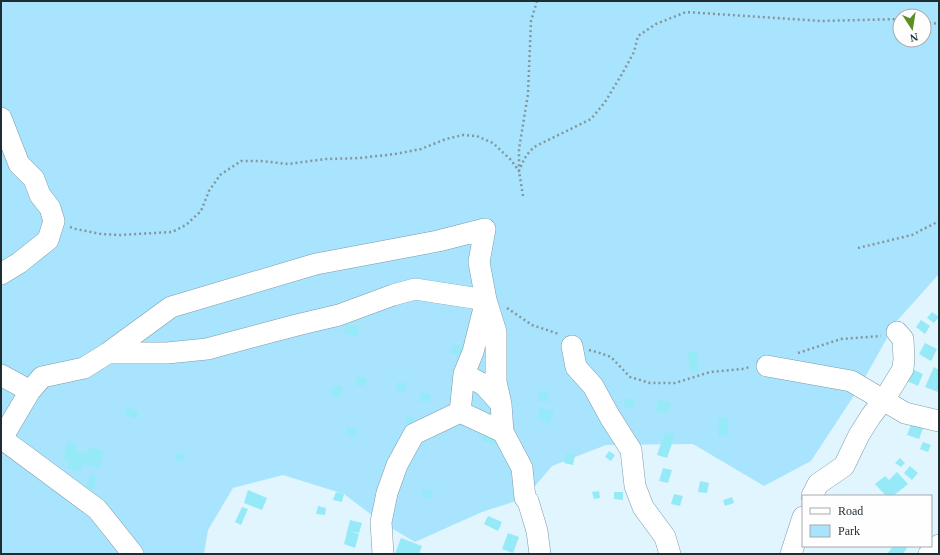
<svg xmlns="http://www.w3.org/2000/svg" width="940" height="555" font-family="'Times New Roman',serif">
	<rect width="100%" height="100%" fill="#e0f5fe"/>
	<path fill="#a9e4fe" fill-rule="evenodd" d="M 1,1 L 939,1 L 939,274 L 896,322 L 859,388 L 811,461 L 764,486 L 693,444 L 606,445 L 552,466 L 525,498 L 482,512 L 415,542 L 381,522 L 344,494 L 283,475 L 233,488 L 208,530 L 204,554 L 1,554 ZM 900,16 L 924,16 L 924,40 L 900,40 Z"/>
	<path fill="#96e9f6" d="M 932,312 L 939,317 L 934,323 L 927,318 Z
		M 921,320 L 930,326 L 925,334 L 916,327 Z
		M 346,324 L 359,326 L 357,336 L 344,334 Z
		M 925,343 L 937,349 L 931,361 L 919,354 Z
		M 453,344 L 468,348 L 466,357 L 450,353 Z
		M 697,351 L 699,371 L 690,372 L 688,352 Z
		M 934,367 L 939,370 L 938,392 L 925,387 Z
		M 910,368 L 923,374 L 918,386 L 905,380 Z
		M 357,376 L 367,378 L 365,387 L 355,385 Z
		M 397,382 L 406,383 L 405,392 L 396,391 Z
		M 334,385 L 343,387 L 340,397 L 331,395 Z
		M 548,391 L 549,401 L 539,402 L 538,392 Z
		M 421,392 L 430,394 L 429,402 L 419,401 Z
		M 625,398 L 635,400 L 633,408 L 624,407 Z
		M 658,400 L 670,402 L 668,413 L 656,411 Z
		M 127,407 L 139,412 L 136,419 L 124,414 Z
		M 541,407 L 554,412 L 550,424 L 537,419 Z
		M 408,415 L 415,419 L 411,425 L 404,422 Z
		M 719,417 L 728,418 L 727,436 L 718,436 Z
		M 912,422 L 924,426 L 919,439 L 907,435 Z
		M 347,426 L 358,429 L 356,438 L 345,435 Z
		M 484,431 L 497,433 L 495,444 L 482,441 Z
		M 665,432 L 675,435 L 667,458 L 657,455 Z
		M 68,441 L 78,444 L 76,451 L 87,454 L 90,447 L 104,451 L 99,468 L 83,464 L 81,472 L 67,468 L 69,462 L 63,460 Z
		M 923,442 L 931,445 L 928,452 L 920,449 Z
		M 609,451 L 615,455 L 611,461 L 605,457 Z
		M 177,453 L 185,455 L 183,462 L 175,459 Z
		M 566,453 L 575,455 L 573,465 L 564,463 Z
		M 900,458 L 905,463 L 901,467 L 895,463 Z
		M 910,466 L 918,473 L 912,480 L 904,473 Z
		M 663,468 L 672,470 L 668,483 L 659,481 Z
		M 897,472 L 908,484 L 893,496 L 886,496 L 875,484 L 885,476 L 889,480 Z
		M 90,474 L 97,476 L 93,490 L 86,487 Z
		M 700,481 L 709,483 L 707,493 L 698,492 Z
		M 423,489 L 433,491 L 431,499 L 421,497 Z
		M 248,490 L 267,498 L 262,510 L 244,503 Z
		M 599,491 L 600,498 L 594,499 L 592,492 Z
		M 336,492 L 344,494 L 342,502 L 333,500 Z
		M 614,492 L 623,492 L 623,500 L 614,499 Z
		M 674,494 L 683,496 L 680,506 L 671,504 Z
		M 732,497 L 734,503 L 725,506 L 723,500 Z
		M 318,506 L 326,508 L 325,515 L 316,514 Z
		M 242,507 L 248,509 L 241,525 L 235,522 Z
		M 488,516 L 502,522 L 498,531 L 484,524 Z
		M 350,520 L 362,523 L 359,533 L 349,531 L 359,534 L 355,548 L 344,544 Z
		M 508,533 L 519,537 L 513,553 L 502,549 Z
		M 401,538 L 422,546 L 419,554 L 395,554 Z
		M 893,546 L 903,546 L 907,548 L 903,554 L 890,554 L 888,553 Z"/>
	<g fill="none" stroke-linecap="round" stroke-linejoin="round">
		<defs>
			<path id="minor" d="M 1,118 L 19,164 L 34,179 L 40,195 L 50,208 L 54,221 L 48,240 L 19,263 L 1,274
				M 572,346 L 576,367 L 593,386 L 610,417 L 631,450 L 635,486 L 643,507 L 665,537 L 670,554
				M 108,353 L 167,353 L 207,349 L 297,325 L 339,315 L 393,295 L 415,289 L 486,300 L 496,332 L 496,382 L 501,404 L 503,432 L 522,468 L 525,498 L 528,501 L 537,531 L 540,554
				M 767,366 L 851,381 L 905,413 L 939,421
				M 464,374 L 484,385 L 501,404
				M 1,375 L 30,391
				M 1,438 L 97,509 L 133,554
				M 1,440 L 30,391 L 42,377 L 84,368 L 108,353 L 171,307 L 316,264 L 438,241 L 485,229 L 479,262 L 486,300 L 473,352 L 464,374 L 460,412
				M 812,496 L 818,484 L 844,466 L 859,435 L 871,416 L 887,395 L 903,369 L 904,359 L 903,339 L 897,332
				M 383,554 L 381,522 L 387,493 L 397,465 L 414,434 L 460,412 L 503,432
				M 791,554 L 803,517
				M 929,554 L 939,545"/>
		</defs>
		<use href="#minor" stroke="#7a9ba9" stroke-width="22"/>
		<path stroke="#84959c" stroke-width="2.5" stroke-dasharray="2 3" stroke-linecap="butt" d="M 924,22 L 939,24
			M 523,196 L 519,171 L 519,149 L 528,94 L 531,21 L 537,1
			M 70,227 L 76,229 L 101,234 L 119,235 L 172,232 L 186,225 L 201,211 L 209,191 L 220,175 L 241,161 L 261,161 L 288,164 L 326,159 L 360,158 L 395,154 L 421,149 L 446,139 L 463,135 L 477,136 L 493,143 L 511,160 L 519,171 C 523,161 527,152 536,146 L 591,119 L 605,102 L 622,74 L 634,52 L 638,36 L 656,24 L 686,12 L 821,21 L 900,19
			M 858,248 L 912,235 L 939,221
			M 507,308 L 532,325 L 556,333 L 559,335
			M 589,350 L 600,353 L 611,357 L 630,377 L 650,383 L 675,383 L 710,372 L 742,369 L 750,367
			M 798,353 L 841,339 L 881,336"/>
		<use href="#minor" stroke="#fff" stroke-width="21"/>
	</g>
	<rect width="940" height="555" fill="none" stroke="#1f2c32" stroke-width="4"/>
	<rect x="802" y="495" width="130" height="52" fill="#fefefe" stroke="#a5aaac"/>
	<rect x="810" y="508" width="20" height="6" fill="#ffffff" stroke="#a5aaac"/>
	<text x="838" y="515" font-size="12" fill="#1f2c32">Road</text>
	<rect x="810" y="525" width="20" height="12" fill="#a9e4fe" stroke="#a5aaac"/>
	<text x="838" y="535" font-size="12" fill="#1f2c32">Park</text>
	<g transform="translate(912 28) rotate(168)"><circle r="19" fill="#fefefe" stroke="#a5aaac"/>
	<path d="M0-3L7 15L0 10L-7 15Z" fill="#5e8e23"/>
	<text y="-6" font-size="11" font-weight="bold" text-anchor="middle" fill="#1f2c32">N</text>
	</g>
</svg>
